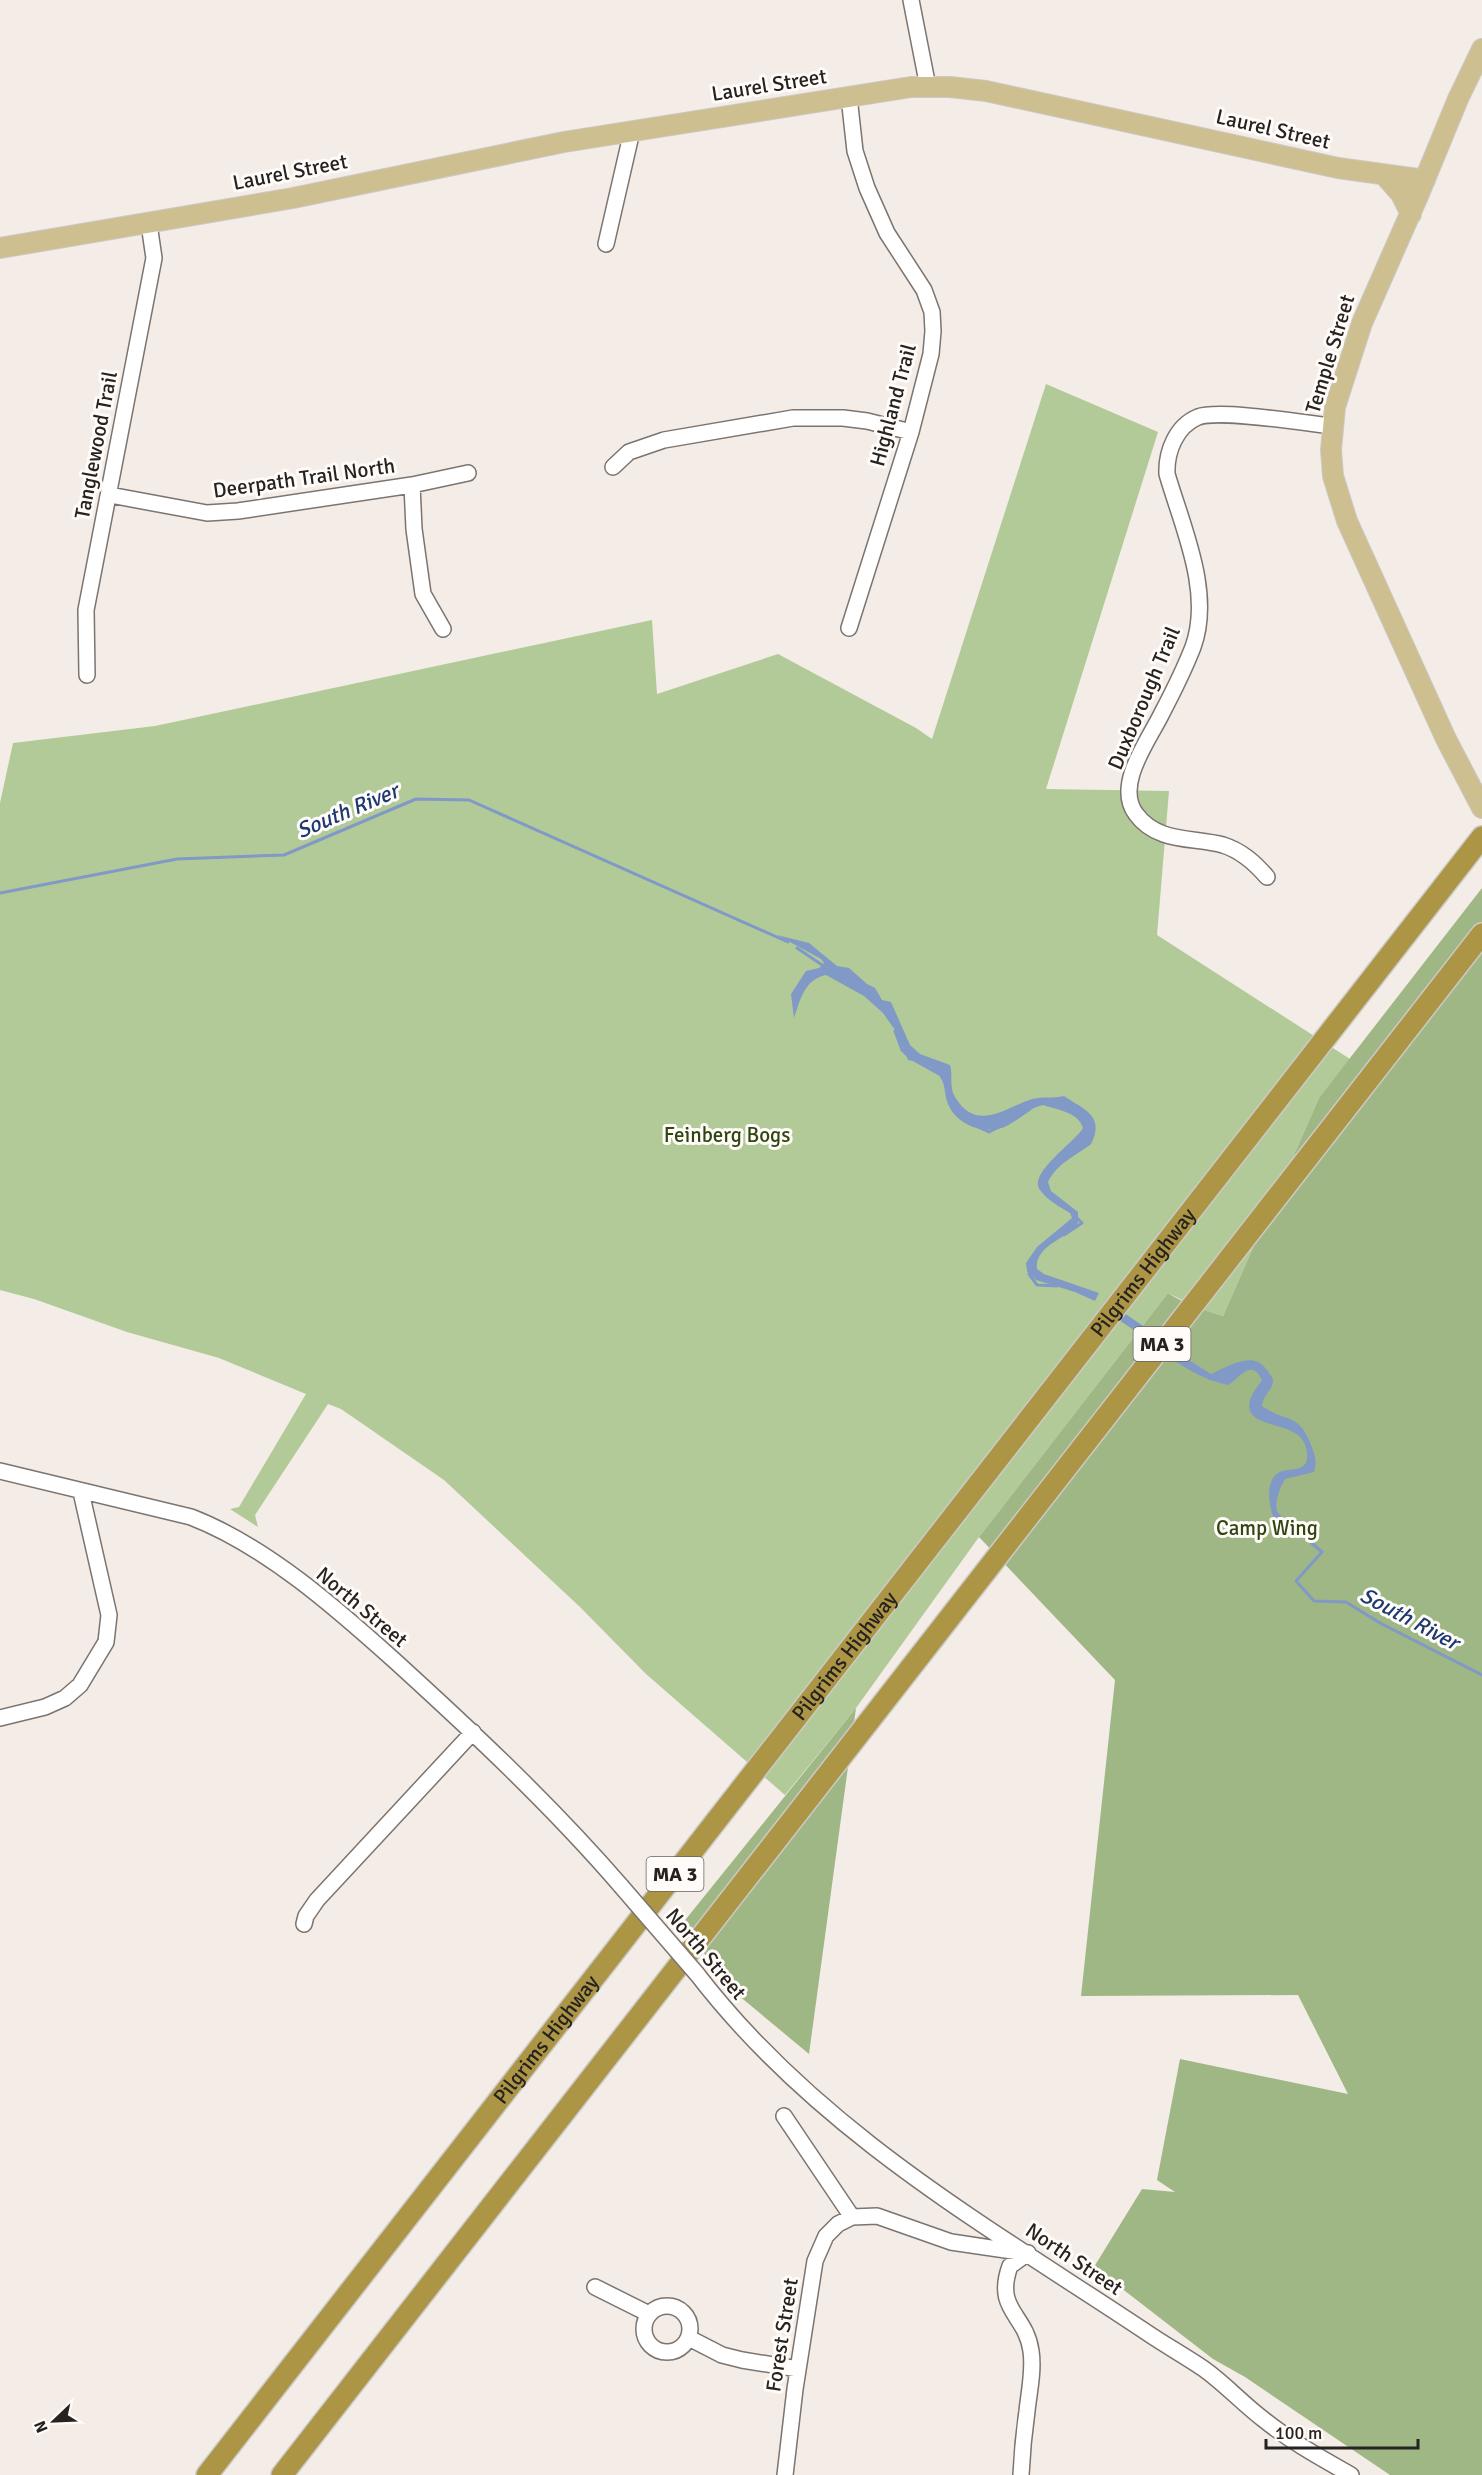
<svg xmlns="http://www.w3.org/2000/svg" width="1482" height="2475" font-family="Signika,sans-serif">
	<rect width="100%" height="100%" fill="#f4ece6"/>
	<path fill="#b2ca98" d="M 1046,384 L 1158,432 L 1046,789 L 1169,791 L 1157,935 L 1350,1059 L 1319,1098 L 1223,1316 L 1204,1311 L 1168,1293 L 979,1537 L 856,1708 L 785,1795 L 646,1674 L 580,1607 L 444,1480 L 341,1409 L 328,1404 L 255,1515 L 258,1527 L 230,1509 L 239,1507 L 306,1394 L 219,1358 L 127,1332 L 34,1299 L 0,1290 L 0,803 L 13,743 L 155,726 L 652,620 L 657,694 L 778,654 L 916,728 L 932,739 Z"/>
	<path fill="#9fb685" d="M 1482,888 L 1482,2475 L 1390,2475 L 1245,2377 L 1213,2359 L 1094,2267 L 1142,2189 L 1175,2192 L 1157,2180 L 1180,2059 L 1348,2094 L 1298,1995 L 1081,1996 L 1115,1680 L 979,1537 L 1168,1293 C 1185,1304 1204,1311 1223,1316 L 1319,1098 Z
		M 856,1708 L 809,2054 L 732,1990 L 682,1924 Z"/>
	<path fill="#8099c6" d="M 777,935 L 809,943 L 837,966 L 849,968 L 867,984 L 875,988 L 882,1000 L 891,1002 L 910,1045 L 920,1054 L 950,1065 C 953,1075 949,1087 955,1097 C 977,1133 1004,1108 1032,1099 C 1043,1096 1053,1099 1064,1096 C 1085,1110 1105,1116 1091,1144 C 1076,1156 1057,1163 1048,1182 L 1051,1191 L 1078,1212 L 1078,1223 C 1068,1239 1034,1245 1037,1269 L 1044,1274 L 1099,1293 L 1095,1301 L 1075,1292 L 1036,1280 L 1027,1271 L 1026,1263 L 1037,1247 L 1072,1218 L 1070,1213 C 1060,1207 1047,1200 1040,1190 C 1027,1174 1075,1142 1083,1128 C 1078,1112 1058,1110 1043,1105 C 1026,1108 1015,1126 998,1129 C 978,1133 955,1122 948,1104 C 944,1095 946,1085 940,1077 C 933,1065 921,1063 908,1060 L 895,1030 L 883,1013 L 864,996 L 826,975 C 805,979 800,1000 794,1018 L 791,994 L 806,971 L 819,968 L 824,963 L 821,959 Z
		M 1124,1313 L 1152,1332 L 1147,1339 L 1119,1320 Z
		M 1173,1350 L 1211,1374 C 1228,1367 1252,1350 1266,1369 C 1269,1373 1273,1377 1273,1381 C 1273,1390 1262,1396 1262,1406 C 1286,1423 1299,1412 1311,1445 C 1315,1454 1317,1462 1314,1472 L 1285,1479 C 1280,1488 1270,1509 1282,1517 C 1283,1518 1285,1518 1287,1518 C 1294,1521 1297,1527 1301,1533 C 1289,1531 1279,1531 1274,1519 C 1269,1506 1264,1480 1280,1472 C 1289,1468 1305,1472 1307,1459 C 1311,1414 1241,1435 1250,1400 C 1252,1393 1258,1386 1262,1380 C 1251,1357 1239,1379 1228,1385 C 1204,1380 1187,1369 1167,1356 Z"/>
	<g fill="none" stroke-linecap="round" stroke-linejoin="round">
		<path stroke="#8099c6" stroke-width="3" d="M 0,893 L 177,859 L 284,855 L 416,799 L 469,800 L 788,942
			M 797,948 L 825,967
			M 895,1031 L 902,1050 L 906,1054
			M 914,1060 L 939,1074
			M 1015,1119 L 1030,1109
			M 978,1127 L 989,1132 L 999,1127
			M 1064,1235 L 1082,1223 L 1077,1218
			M 1030,1272 L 1029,1274 L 1037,1285 L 1057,1286
			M 1299,1532 L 1322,1552 L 1296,1581 L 1314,1601 L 1346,1602 L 1380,1623 L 1482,1675"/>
		<defs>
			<path id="minor" d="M 911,0 L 928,87
				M 606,244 L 632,131
				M 613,467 L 629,452 L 664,440 L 793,418 L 843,418 L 867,421 L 911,432
				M 412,485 L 414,529 L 423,594 L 443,629
				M 110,495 L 207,513 L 238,511 L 412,485 L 468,473
				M 849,628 L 911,432 L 931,354 L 933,331 L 932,312 L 924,290 L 887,233 L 867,188 L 855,151 L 849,97
				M 87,675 L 86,610 L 154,258 L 149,224
				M 1267,877 C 1255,863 1242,851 1223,845 C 1193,837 1157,843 1136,814 C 1114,785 1149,740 1162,713 C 1173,692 1184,670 1193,647 C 1213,592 1182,526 1167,474 C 1166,452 1176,426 1198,417 C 1219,409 1305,423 1332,426
				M 0,1471 L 191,1517 C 266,1546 336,1608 395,1661 C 474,1733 551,1805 621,1886
				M 0,1718 L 45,1707 L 65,1698 L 80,1685 L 106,1642 L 109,1615 L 81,1492
				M 304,1924 L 306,1916 L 317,1900 L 473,1732
				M 697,1974 C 817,2130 985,2225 1146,2332 C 1165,2345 1185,2356 1204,2369 C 1225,2384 1242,2403 1263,2419 C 1290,2441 1321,2458 1351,2475
				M 784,2116 L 852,2217 L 877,2216 L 951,2242 L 1025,2253
				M 595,2287 L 649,2314
				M644 2329a23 23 0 1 1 46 0a23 23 0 1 1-46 0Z
				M 689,2338 L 722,2355 L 742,2360 L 798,2369
				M 785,2475 L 795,2389 L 815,2261 L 826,2236 L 838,2224 L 852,2217
				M 1021,2475 C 1022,2453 1024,2432 1027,2411 C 1029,2392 1034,2370 1031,2351 C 1026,2314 994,2310 1010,2266 L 1028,2253"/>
			<path id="major" d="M 1482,49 L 1458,99 L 1418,196 L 1362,323 L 1335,407 L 1331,450 L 1333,476 L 1347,521 L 1446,739 L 1482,808
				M 1385,176 L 1401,194 L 1411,214
				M 0,248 L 293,198 L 564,142 L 911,87 L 950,87 L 986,91 L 1338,168 L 1425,180"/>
			<g id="highway">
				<path id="s1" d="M 207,2475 L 1482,837"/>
				<path d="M 282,2475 L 1482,934"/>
			</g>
		</defs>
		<use href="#minor" stroke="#7b746f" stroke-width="18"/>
		<use href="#major" stroke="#cbcac9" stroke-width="22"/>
		<use href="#highway" stroke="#cbcac9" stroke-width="24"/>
		<use href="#minor" stroke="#fff" stroke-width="15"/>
		<use href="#major" stroke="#cdbf8f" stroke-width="20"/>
		<use href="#highway" stroke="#ac9544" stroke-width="21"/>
		<defs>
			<path id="minor-bridge" d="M 621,1886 L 697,1974"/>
		</defs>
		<use href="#minor-bridge" stroke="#7b746f" stroke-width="18" stroke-linecap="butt"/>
		<use href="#minor-bridge" stroke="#fff" stroke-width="15"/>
	</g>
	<g text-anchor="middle" stroke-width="6" stroke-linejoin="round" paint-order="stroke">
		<g fill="#fefbf8" stroke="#666361" stroke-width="1.5">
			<rect x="1133.5" y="1327" width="57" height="34" rx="4.5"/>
			<rect x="646.5" y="1857" width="57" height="34" rx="4.5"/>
		</g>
		<g font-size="20" font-weight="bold" fill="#252220">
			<text x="1162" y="1351">MA 3</text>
			<text x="675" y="1881">MA 3</text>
		</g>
		<g font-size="21" fill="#252220" stroke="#fefbf8">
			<text transform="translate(769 85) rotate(-9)" y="7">Laurel Street</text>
			<text transform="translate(1273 129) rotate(13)" y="7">Laurel Street</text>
			<text transform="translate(290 172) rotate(-11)" y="7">Laurel Street</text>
			<text transform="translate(1330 354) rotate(-73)" y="7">Temple Street</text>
			<text transform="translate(893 405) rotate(-75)" y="7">Highland Trail</text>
			<text transform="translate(96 445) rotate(-79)" y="7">Tanglewood Trail</text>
			<text transform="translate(304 478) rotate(-8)" y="7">Deerpath Trail North</text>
			<text transform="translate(1144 698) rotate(-67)" y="7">Duxborough Trail</text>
			<text dy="7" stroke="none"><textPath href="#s1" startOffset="1524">Pilgrims Highway</textPath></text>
			<text transform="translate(362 1607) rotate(40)" y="7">North Street</text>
			<text dy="7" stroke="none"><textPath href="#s1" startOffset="1038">Pilgrims Highway</textPath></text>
			<text transform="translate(706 1954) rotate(50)" y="7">North Street</text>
			<text dy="7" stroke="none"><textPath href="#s1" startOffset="552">Pilgrims Highway</textPath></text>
			<text transform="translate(1074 2259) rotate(34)" y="7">North Street</text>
			<text transform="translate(782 2335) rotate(-81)" y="7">Forest Street</text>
		</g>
		<g font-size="21" fill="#304510" stroke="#fefbf8">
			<text x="727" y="1142">Feinberg Bogs</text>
			<text x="1267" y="1535">Camp Wing</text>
		</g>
		<g font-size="22" font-style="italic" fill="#1c3970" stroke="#fefbf8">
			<text transform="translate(347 810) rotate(-23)" y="8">South River</text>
			<text transform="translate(1410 1618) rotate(28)" y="8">South River</text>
		</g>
	</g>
	<g transform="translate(54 2421) rotate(247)" stroke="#fefbf8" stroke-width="4.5" paint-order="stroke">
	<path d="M0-4.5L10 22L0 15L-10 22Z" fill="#252220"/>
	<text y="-9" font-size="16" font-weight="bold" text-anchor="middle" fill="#252220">N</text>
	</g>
	<path d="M1266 2439v9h152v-9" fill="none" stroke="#252220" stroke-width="3"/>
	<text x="1275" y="2439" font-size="18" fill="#252220" stroke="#fefbf8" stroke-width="4.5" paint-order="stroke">100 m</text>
</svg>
